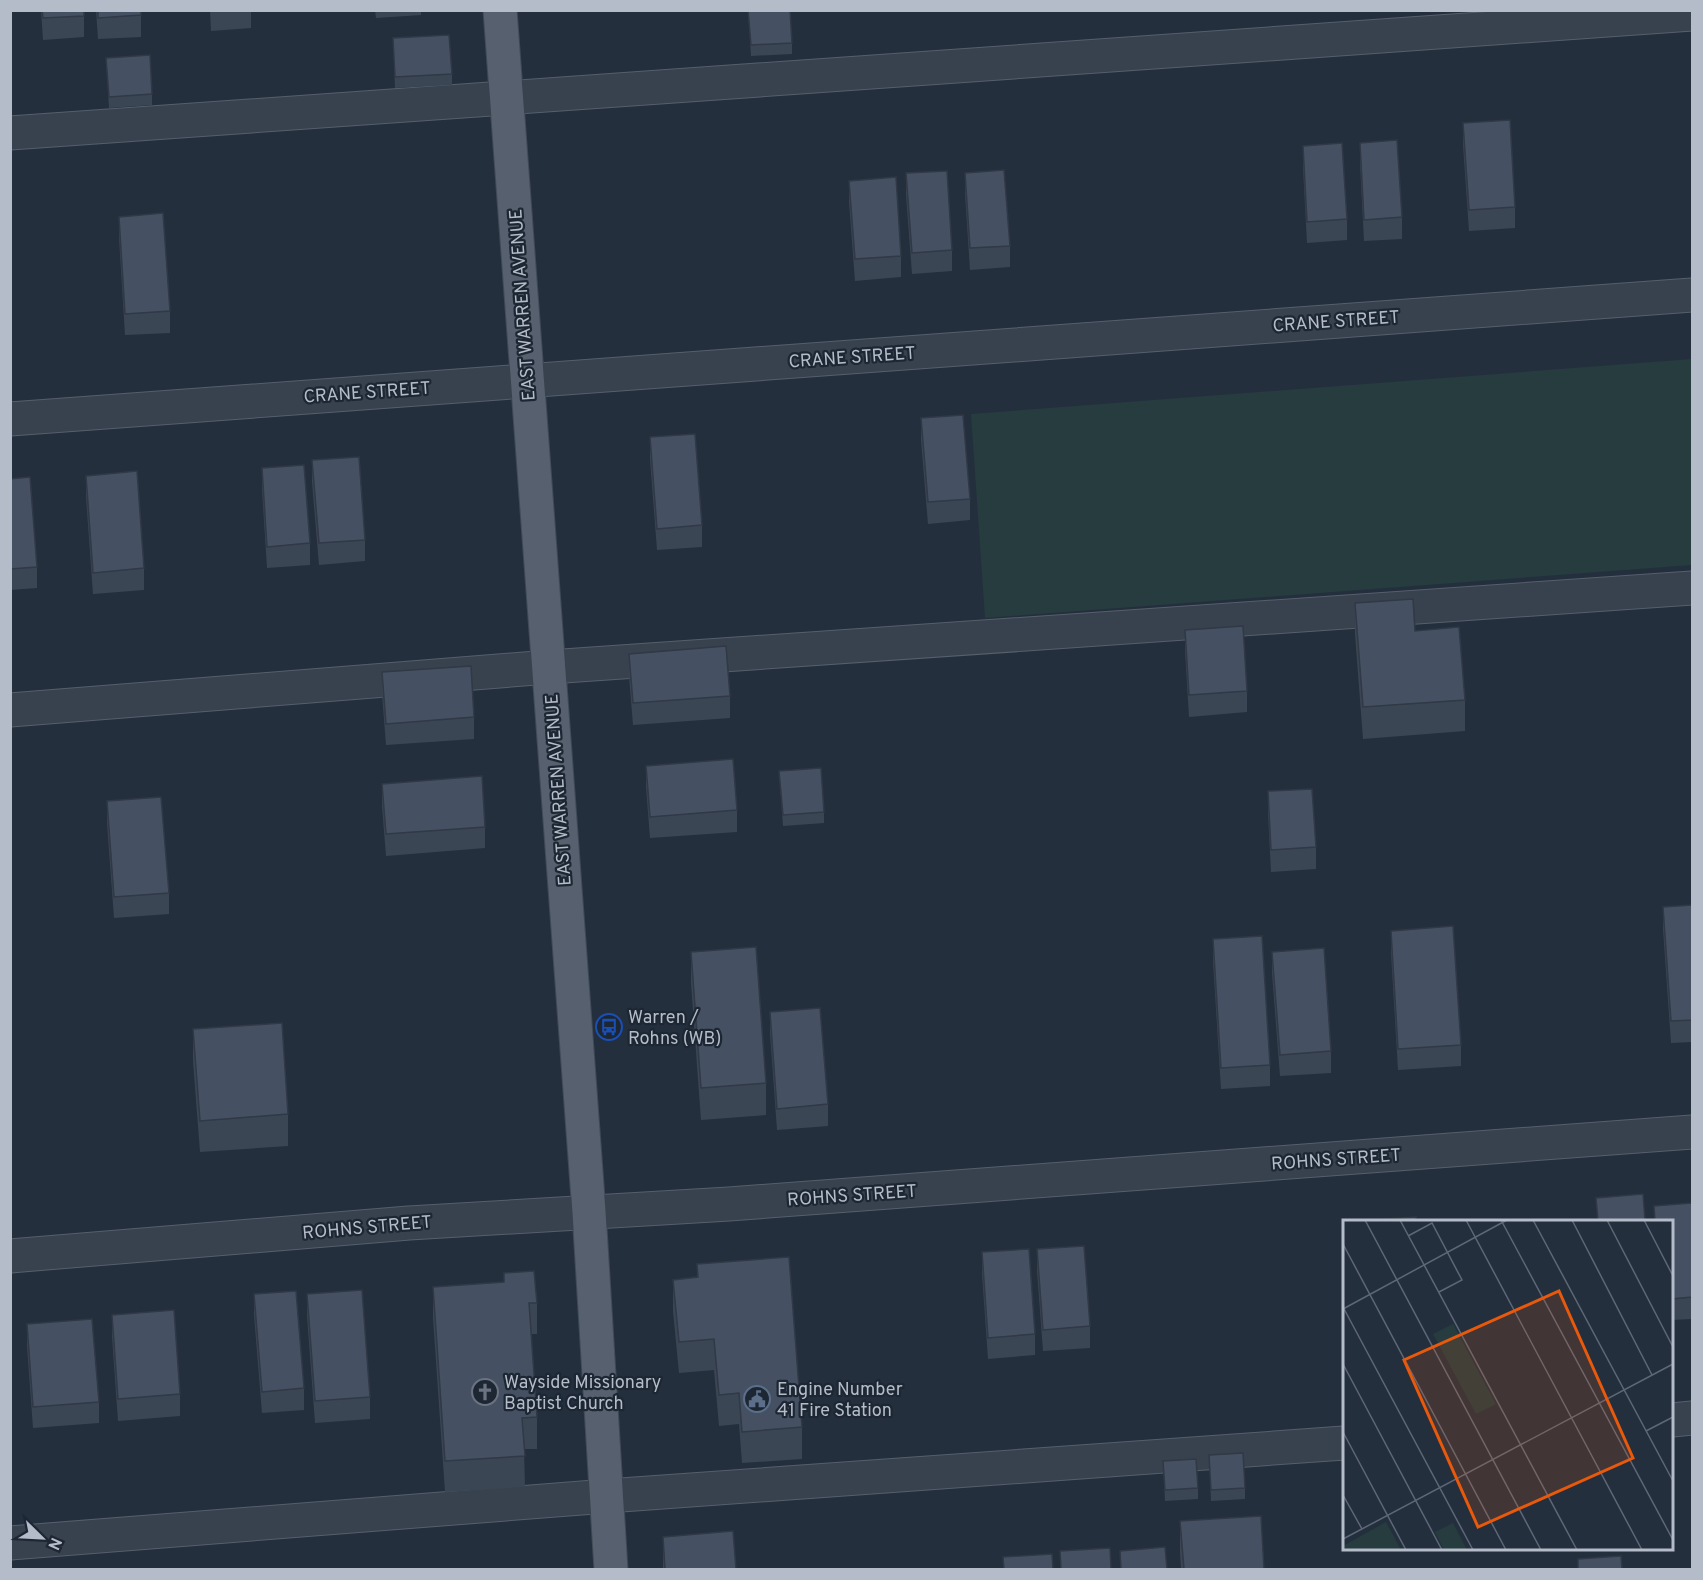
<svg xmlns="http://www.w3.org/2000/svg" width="1703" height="1580" font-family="Overpass,sans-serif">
	<rect width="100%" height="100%" fill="#242f3e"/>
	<path fill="#263c3f" d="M 1692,359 L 1692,565 L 985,618 L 971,414 Z"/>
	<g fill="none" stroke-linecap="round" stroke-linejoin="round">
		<defs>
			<path id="minor" d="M 10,133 L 1692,14
				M 10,419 L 1692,295
				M 10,710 L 549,667 L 1692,588
				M 10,1256 L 409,1223 L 729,1204 L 1692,1132
				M 1672,1420 L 1692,1418
				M 10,1543 L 607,1496 L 1344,1443"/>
			<path id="major" d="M 500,10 L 589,1212 L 611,1570"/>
		</defs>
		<use href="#minor" stroke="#565f6c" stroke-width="35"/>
		<use href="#major" stroke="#414a57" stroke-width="35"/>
		<use href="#minor" stroke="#38414e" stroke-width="33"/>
		<use href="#major" stroke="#56606e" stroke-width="33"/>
	</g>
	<path fill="#3b4654" d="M 41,10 L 84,10 L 84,37 L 43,40 Z
		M 96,10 L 141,10 L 141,37 L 98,39 Z
		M 210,10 L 251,10 L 251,28 L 211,31 Z
		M 375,10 L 421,10 L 421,15 L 376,18 Z
		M 748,10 L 792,43 L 792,54 L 751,56 Z
		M 393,38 L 452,74 L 452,85 L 395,88 Z
		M 106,58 L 152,94 L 152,105 L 109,108 Z
		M 1691,115 L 1692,115 L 1692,155 L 1691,136 Z
		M 1463,123 L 1515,207 L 1515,228 L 1469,231 L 1463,145 Z
		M 1360,143 L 1402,217 L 1402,239 L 1364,241 L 1360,164 Z
		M 1303,146 L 1347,219 L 1347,240 L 1307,243 L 1303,168 Z
		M 906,173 L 952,250 L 952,271 L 912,274 L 906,195 Z
		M 965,173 L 1010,246 L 1010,267 L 970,270 L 965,194 Z
		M 849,181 L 901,256 L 901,277 L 855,281 L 849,202 Z
		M 119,217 L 170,311 L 170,333 L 125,335 L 119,238 Z
		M 921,418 L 970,499 L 970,520 L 928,524 L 921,440 Z
		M 650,437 L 702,525 L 702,547 L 657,550 L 650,459 Z
		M 312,460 L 365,540 L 365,561 L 319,565 L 312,482 Z
		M 262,468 L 310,543 L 310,565 L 267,568 L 262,490 Z
		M 86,476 L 144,568 L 144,590 L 93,594 L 86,497 Z
		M 10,479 L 37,567 L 37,588 L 10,590 Z
		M 1355,603 L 1415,631 L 1465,700 L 1465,731 L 1363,739 L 1355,634 Z
		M 1185,630 L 1247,691 L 1247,712 L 1189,717 L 1185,651 Z
		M 629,654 L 730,696 L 730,718 L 633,725 L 629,676 Z
		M 382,672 L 474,717 L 474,739 L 386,745 L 382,694 Z
		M 646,766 L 737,810 L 737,832 L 650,838 L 646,787 Z
		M 779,771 L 824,812 L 824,823 L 783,826 Z
		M 382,784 L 485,827 L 485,848 L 386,856 L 382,806 Z
		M 1268,791 L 1316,847 L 1316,869 L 1271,872 L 1268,813 Z
		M 107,801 L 169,893 L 169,914 L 114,918 L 107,823 Z
		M 1692,905 L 1692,1042 L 1671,1043 L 1663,929 L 1663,907 Z
		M 1391,931 L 1461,1045 L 1461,1066 L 1398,1070 L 1391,953 Z
		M 1213,939 L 1270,1065 L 1270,1086 L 1221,1089 L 1213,961 Z
		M 691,952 L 766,1083 L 766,1115 L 701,1120 L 691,983 Z
		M 1272,952 L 1331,1051 L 1331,1073 L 1280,1076 L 1272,973 Z
		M 770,1012 L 828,1104 L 828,1126 L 777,1130 L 770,1033 Z
		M 193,1029 L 288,1114 L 288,1146 L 200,1152 L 193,1061 Z
		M 1692,1203 L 1692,1319 L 1671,1320 L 1671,1221 L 1654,1221 L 1654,1206 Z
		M 1037,1249 L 1090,1326 L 1090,1348 L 1043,1351 L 1037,1271 Z
		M 982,1252 L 1035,1334 L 1035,1355 L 988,1359 L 982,1274 Z
		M 697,1264 L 802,1427 L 802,1459 L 742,1463 L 739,1424 L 719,1426 L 714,1370 L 679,1373 L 673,1311 L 673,1280 L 697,1277 Z
		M 504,1273 L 537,1303 L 537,1334 L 531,1334 L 537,1417 L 537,1449 L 524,1449 L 525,1487 L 445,1492 L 433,1318 L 433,1287 L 504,1282 Z
		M 254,1294 L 304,1388 L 304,1410 L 262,1413 L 254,1315 Z
		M 307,1294 L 370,1397 L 370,1419 L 315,1423 L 307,1316 Z
		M 112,1315 L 180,1394 L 180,1416 L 118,1421 L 112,1337 Z
		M 27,1324 L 99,1402 L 99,1423 L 33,1428 L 27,1346 Z
		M 1209,1455 L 1245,1488 L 1245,1499 L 1211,1501 Z
		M 1163,1461 L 1198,1488 L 1198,1499 L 1165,1501 Z
		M 1180,1521 L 1264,1569 L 1181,1569 L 1180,1553 Z
		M 663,1537 L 736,1569 L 663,1569 Z"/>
	<path fill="#455162" stroke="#303945" stroke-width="1.5" d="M 42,10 L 84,10 L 84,16 L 43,18 Z
		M 98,10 L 141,10 L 141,15 L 98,18 Z
		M 748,10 L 790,10 L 792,43 L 751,45 Z
		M 449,35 L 452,74 L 395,77 L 393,38 Z
		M 150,55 L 152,94 L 109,97 L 106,58 Z
		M 1510,120 L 1515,207 L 1469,210 L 1463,123 Z
		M 1397,140 L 1402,217 L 1364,220 L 1360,143 Z
		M 1342,143 L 1347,219 L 1307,222 L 1303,146 Z
		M 1004,170 L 1010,246 L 970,248 L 965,173 Z
		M 947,171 L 952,250 L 912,253 L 906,173 Z
		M 896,177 L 901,256 L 855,259 L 849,181 Z
		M 163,213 L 170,311 L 125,314 L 119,217 Z
		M 963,415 L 970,499 L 928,502 L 921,418 Z
		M 695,434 L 702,525 L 657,529 L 650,437 Z
		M 359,457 L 365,540 L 319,543 L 312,460 Z
		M 304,465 L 310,543 L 267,547 L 262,468 Z
		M 137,471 L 144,568 L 93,573 L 86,476 Z
		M 30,477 L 37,567 L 10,569 L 10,479 Z
		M 1413,599 L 1415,631 L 1459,627 L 1465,700 L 1363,707 L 1355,603 Z
		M 1243,626 L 1247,691 L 1189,695 L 1185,630 Z
		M 726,646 L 730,696 L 633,703 L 629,654 Z
		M 471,666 L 474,717 L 386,724 L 382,672 Z
		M 733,759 L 737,810 L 650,817 L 646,766 Z
		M 821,768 L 824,812 L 783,815 L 779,771 Z
		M 482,776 L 485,827 L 386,834 L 382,784 Z
		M 1312,789 L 1316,847 L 1271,850 L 1268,791 Z
		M 161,797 L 169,893 L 114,897 L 107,801 Z
		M 1692,905 L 1692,1020 L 1671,1021 L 1663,907 Z
		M 1453,926 L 1461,1045 L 1398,1049 L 1391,931 Z
		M 1262,936 L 1270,1065 L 1221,1068 L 1213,939 Z
		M 756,947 L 766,1083 L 701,1088 L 691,952 Z
		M 1324,948 L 1331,1051 L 1280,1055 L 1272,952 Z
		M 820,1008 L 828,1104 L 777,1109 L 770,1012 Z
		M 282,1023 L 288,1114 L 200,1121 L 193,1029 Z
		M 1643,1194 L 1645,1221 L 1598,1221 L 1596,1198 Z
		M 1692,1203 L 1692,1297 L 1671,1299 L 1671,1221 L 1655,1221 L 1654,1206 Z
		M 1416,1217 L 1416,1221 L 1371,1221 L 1371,1220 Z
		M 1084,1246 L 1090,1326 L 1043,1330 L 1037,1249 Z
		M 1029,1249 L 1035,1334 L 988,1338 L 982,1252 Z
		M 789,1257 L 802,1427 L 742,1432 L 739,1393 L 719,1395 L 714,1339 L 679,1342 L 673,1280 L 698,1277 L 697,1264 Z
		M 534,1271 L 537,1303 L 529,1303 L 537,1417 L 522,1418 L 525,1456 L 445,1461 L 433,1287 L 504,1282 L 504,1273 Z
		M 362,1290 L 370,1397 L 315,1401 L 307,1294 Z
		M 296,1291 L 304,1388 L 262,1392 L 254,1294 Z
		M 174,1310 L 180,1394 L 118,1399 L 112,1315 Z
		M 92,1319 L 99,1402 L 33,1407 L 27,1324 Z
		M 1243,1453 L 1245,1488 L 1211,1490 L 1209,1455 Z
		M 1196,1459 L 1198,1488 L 1165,1490 L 1163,1461 Z
		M 1261,1516 L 1264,1569 L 1184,1569 L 1180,1521 Z
		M 733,1531 L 736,1569 L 665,1569 L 663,1537 Z
		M 1165,1547 L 1167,1569 L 1121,1569 L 1120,1551 Z
		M 1110,1548 L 1111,1569 L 1061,1569 L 1060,1551 Z
		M 1052,1554 L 1053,1569 L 1004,1569 L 1003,1557 Z
		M 1621,1556 L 1622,1569 L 1578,1569 L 1578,1559 Z"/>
	<defs>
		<symbol id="bus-ring" viewBox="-11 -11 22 22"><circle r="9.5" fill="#1d2633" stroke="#1a4fb4" stroke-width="1.5"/><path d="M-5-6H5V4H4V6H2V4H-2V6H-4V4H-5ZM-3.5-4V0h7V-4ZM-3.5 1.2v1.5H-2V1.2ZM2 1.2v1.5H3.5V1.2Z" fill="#1a4fb4"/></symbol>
		<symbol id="church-ring" viewBox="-11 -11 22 22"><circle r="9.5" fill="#1d2633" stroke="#6b7280" stroke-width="1.5"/><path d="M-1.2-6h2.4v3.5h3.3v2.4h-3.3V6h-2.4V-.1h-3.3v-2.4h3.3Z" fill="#6b7280"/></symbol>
		<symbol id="civic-ring" viewBox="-11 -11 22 22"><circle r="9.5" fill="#1d2633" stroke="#5c6f8a" stroke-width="1.5"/><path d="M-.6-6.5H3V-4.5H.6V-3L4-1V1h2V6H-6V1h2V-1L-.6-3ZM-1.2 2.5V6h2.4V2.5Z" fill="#5c6f8a"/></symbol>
	</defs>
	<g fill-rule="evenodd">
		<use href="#bus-ring" x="594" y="1012" width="30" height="30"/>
		<use href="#church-ring" x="470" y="1377" width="30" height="30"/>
		<use href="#civic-ring" x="742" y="1384" width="30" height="30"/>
	</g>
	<g text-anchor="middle" stroke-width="4.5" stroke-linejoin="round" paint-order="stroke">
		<g font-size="18" fill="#b4bcc9" stroke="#1d2633">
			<text transform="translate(522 305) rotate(-94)" y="6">EAST WARREN AVENUE</text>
			<text transform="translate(1336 321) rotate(-4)" y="6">CRANE STREET</text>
			<text transform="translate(852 357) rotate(-4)" y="6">CRANE STREET</text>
			<text transform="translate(367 392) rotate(-4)" y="6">CRANE STREET</text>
			<text transform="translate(558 790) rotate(-94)" y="6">EAST WARREN AVENUE</text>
			<text transform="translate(1336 1159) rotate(-4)" y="6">ROHNS STREET</text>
			<text transform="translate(852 1195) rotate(-4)" y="6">ROHNS STREET</text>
			<text transform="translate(367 1227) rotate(-5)" y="6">ROHNS STREET</text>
		</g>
		<g font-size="18" fill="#b4bcc9" stroke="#1d2633" text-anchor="start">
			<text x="628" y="1023">Warren /<tspan x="628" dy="21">Rohns (WB)</tspan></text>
			<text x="504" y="1388">Wayside Missionary<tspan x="504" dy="21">Baptist Church</tspan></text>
			<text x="777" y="1395">Engine Number<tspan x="777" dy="21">41 Fire Station</tspan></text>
		</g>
	</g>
	<g transform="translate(1343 1220)">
		<rect width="330" height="330" fill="#242f3e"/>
		<path d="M 110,104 L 153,184 L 133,194 L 90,114 ZM 43,302 L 58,330 L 0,330 L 0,326 ZM 110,303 L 124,330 L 101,330 L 92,312 Z" fill="#263c3f"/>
		<path fill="none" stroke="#5e6776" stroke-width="1.5" d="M 22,0 L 198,330M 57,0 L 234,330M 123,0 L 299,330M 158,0 L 330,320M 190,0 L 330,261M 229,0 L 309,155M 264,0 L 330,127M 301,0 L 330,56M 65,16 L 89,3 L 119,60 L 96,72M 0,24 L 163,330M 0,87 L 130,330M 0,89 L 164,0M 0,144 L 99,330M 303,211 L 330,197M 0,212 L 63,330M 0,275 L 19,309M 0,319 L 330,144"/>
		<path fill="#e8590c" fill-opacity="0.15" stroke="#e8590c" stroke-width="3" d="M 216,71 L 290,238 L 135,307 L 61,140 Z"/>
		<rect width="330" height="330" fill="none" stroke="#b4bcc9" stroke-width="3"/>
	</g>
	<rect width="1703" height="1580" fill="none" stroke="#b4bcc9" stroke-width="24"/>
	<g transform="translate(42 1538) rotate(114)" stroke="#1d2633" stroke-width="4.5" paint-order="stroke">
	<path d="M0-4.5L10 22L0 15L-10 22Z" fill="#b4bcc9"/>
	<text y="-9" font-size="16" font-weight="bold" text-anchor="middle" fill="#b4bcc9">N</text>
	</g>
</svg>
